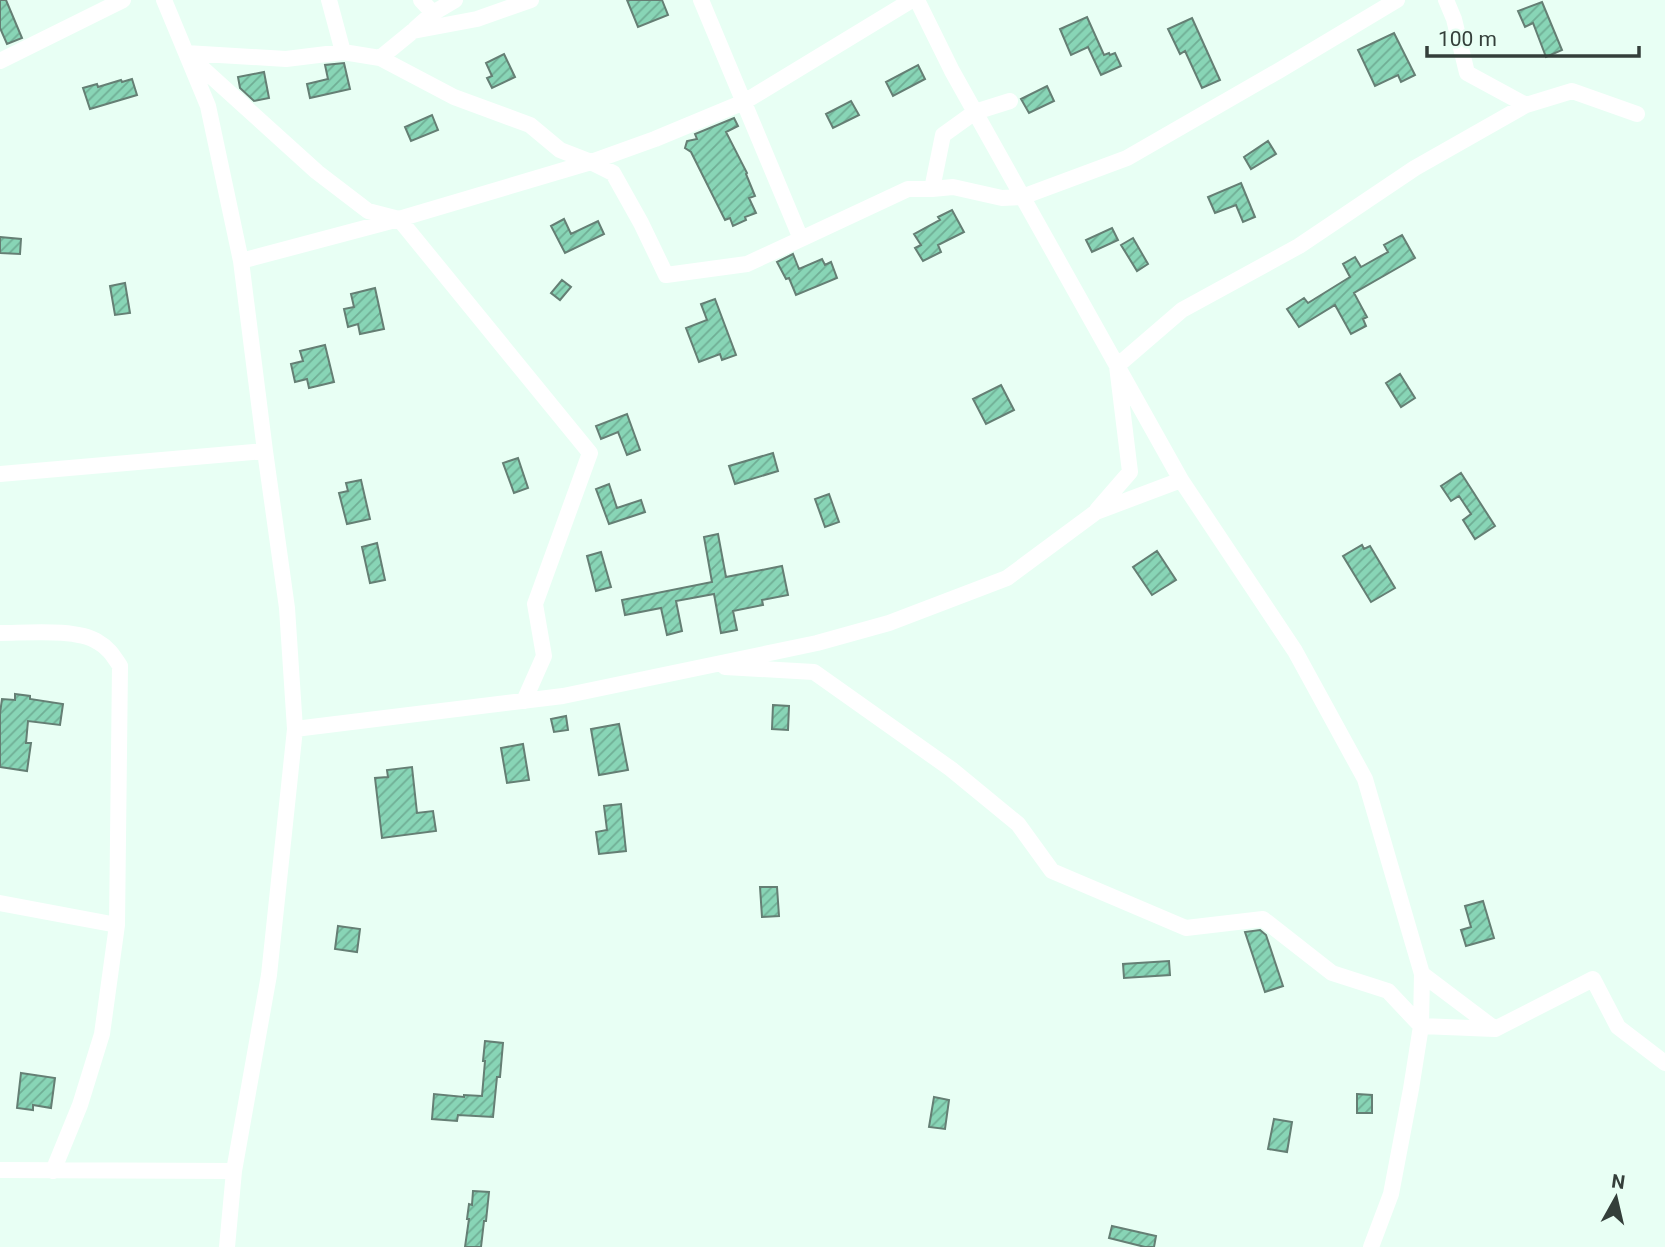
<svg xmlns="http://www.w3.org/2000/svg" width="1665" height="1247" font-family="Roboto,sans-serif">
	<defs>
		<pattern id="building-hatch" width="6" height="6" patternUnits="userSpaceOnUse" patternTransform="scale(1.75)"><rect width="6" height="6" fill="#88d5b6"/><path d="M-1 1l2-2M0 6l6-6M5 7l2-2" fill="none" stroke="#70ae95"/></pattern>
	</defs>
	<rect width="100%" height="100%" fill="#e8fff4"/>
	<path fill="url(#building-hatch)" stroke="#657f74" stroke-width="2" d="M 0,0 L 6,0 L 22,38 L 7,44 L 0,28 Z
		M 627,0 L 662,0 L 668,15 L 638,27 Z
		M 1542,2 L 1562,50 L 1546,57 L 1533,23 L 1525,27 L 1518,11 Z
		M 1087,17 L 1104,55 L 1109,53 L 1110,55 L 1115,53 L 1121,66 L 1101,75 L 1088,47 L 1071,55 L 1060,29 Z
		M 1192,18 L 1220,80 L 1202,88 L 1185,51 L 1180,54 L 1168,29 Z
		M 1394,33 L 1415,75 L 1401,82 L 1398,75 L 1375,86 L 1358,50 Z
		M 504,54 L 515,77 L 492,88 L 487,78 L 492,76 L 486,63 Z
		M 344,63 L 350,89 L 310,98 L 307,84 L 328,79 L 325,65 Z
		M 918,65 L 925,79 L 893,96 L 886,82 Z
		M 264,72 L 269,98 L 254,101 L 240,88 L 238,77 Z
		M 132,79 L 137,95 L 90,109 L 83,88 L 97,84 L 98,87 L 121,80 L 122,82 Z
		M 1047,86 L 1054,101 L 1029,113 L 1021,99 Z
		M 851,101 L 859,115 L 833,128 L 826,114 Z
		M 432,115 L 438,130 L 411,141 L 405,127 Z
		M 734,118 L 738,126 L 726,132 L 747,173 L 746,174 L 755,196 L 749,198 L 756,213 L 745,217 L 746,220 L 733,226 L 730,218 L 725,220 L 691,152 L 685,148 L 687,141 L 697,139 L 695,134 Z
		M 1268,141 L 1276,154 L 1251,169 L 1244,157 Z
		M 1241,183 L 1255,217 L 1243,222 L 1236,205 L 1215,213 L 1208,197 Z
		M 952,210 L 964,232 L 938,245 L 941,252 L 923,261 L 915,248 L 921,245 L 914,234 L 940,220 L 938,217 Z
		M 564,219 L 571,234 L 598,221 L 604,234 L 565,253 L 551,226 Z
		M 1112,228 L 1118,240 L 1092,252 L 1086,240 Z
		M 1402,235 L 1415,258 L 1354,293 L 1367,317 L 1363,319 L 1366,326 L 1351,334 L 1335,305 L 1299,327 L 1287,309 L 1304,298 L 1308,303 L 1350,277 L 1343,264 L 1355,257 L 1361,267 L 1388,252 L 1384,245 Z
		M 0,237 L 21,239 L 20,254 L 0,253 Z
		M 1133,238 L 1148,264 L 1137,271 L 1121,245 Z
		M 793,254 L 799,269 L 822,259 L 825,265 L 831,262 L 837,278 L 796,295 L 789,278 L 786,279 L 777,262 Z
		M 562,280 L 571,287 L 560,300 L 551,293 Z
		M 125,283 L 130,313 L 115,315 L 110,286 Z
		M 375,288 L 384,329 L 360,334 L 358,324 L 348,327 L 344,309 L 354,307 L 351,294 Z
		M 715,299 L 736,355 L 722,360 L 720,354 L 699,362 L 686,328 L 707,320 L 701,304 Z
		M 325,345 L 334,382 L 309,388 L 307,379 L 295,382 L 291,364 L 303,361 L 300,351 Z
		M 1400,374 L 1415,398 L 1401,407 L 1386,383 Z
		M 1001,385 L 1014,410 L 986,424 L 973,399 Z
		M 627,414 L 640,450 L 627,455 L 618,432 L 601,439 L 596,426 Z
		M 773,453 L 778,471 L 735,484 L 729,466 Z
		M 518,458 L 528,488 L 514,493 L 503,463 Z
		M 1461,473 L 1495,526 L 1475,539 L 1463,520 L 1471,514 L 1459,496 L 1451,501 L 1441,486 Z
		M 361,480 L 370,519 L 347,524 L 339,493 L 348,491 L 346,483 Z
		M 609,484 L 617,508 L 641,500 L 645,512 L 609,524 L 596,489 Z
		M 829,494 L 839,522 L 825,527 L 815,499 Z
		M 718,534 L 726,577 L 782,566 L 788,595 L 762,600 L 763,605 L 733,611 L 737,630 L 721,633 L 714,594 L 676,601 L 682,631 L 667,635 L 661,608 L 625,615 L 622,600 L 712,582 L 704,537 Z
		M 377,543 L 385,580 L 370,583 L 362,547 Z
		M 1362,545 L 1364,549 L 1370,546 L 1395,588 L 1371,602 L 1343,556 Z
		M 1157,551 L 1176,580 L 1152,595 L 1133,567 Z
		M 601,552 L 611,587 L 596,591 L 587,556 Z
		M 15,694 L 30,696 L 30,699 L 63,704 L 60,725 L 28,721 L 26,743 L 31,743 L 27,771 L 0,767 L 0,713 L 2,699 L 15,700 Z
		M 773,705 L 789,706 L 788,730 L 772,729 Z
		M 566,716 L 568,730 L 554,732 L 551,719 Z
		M 619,724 L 628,770 L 599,775 L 591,729 Z
		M 523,744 L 529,780 L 507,783 L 501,748 Z
		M 412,767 L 417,813 L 433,811 L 436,831 L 382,838 L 375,778 L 388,777 L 387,770 Z
		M 621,804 L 626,851 L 599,854 L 596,832 L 607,830 L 604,806 Z
		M 760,887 L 777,887 L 779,916 L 762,917 Z
		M 1483,901 L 1494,938 L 1466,946 L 1461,930 L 1471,927 L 1465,906 Z
		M 338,926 L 360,929 L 357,952 L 335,949 Z
		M 1260,930 L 1266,935 L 1283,986 L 1265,992 L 1245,932 Z
		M 1169,961 L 1170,975 L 1124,978 L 1123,964 Z
		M 485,1041 L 503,1043 L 500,1077 L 497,1077 L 493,1117 L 458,1115 L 457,1121 L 432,1119 L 434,1094 L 464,1097 L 464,1095 L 482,1096 L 485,1061 L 483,1061 Z
		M 21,1073 L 55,1078 L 51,1108 L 33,1105 L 33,1110 L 17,1108 Z
		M 1357,1094 L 1372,1095 L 1372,1113 L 1357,1113 Z
		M 934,1097 L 949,1100 L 945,1129 L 929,1127 Z
		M 1274,1119 L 1292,1122 L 1287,1152 L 1268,1149 Z
		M 473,1191 L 489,1192 L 486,1221 L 484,1221 L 481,1247 L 465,1247 L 469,1219 L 467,1219 L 469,1204 L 472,1205 Z
		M 1112,1226 L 1156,1236 L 1154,1247 L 1145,1247 L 1109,1238 Z"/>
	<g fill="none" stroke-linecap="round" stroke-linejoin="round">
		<path stroke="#fff" stroke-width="16" d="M 164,0 L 208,106 L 241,261 L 265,451 L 287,608 L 295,729 L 269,975 L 234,1171 L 227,1247
			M 329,0 L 343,52
			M 421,0 L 433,13
			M 917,0 L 952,71 L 1181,480 L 1295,651 L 1365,779 L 1422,974 L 1421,1026 L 1411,1089 L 1391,1194 L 1371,1247
			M 1446,0 L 1454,19 L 1467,73 L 1526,105
			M 415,29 L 433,13 L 455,0
			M 186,53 L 286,59 L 343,52 L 380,58 L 454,97 L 530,125 L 560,150 L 591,162 L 613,173 L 641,223 L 666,275 L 747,264 L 801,239 L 701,0
			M 190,57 L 317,172 L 368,211 L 399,219 L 590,453 L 535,604 L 544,656 L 524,701
			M 380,58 L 413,31 L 477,19 L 531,0
			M 0,61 L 123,0
			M 932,189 L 953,187 L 1002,198 L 1022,197 L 1127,158 L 1280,70 L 1397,0
			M 801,239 L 908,189 L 932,189 L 943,135 L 975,112 L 1010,101
			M 241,261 L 399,219 L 591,162 L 655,139 L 744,102 L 912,0
			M 0,474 L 265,451
			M 1097,510 L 1130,472 L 1117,366 L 1182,310 L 1299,246 L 1415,168 L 1526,105 L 1572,91 L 1637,114
			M 0,633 C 26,633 77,628 98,642 C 109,648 114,657 120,666 L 117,925 L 102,1034 L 80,1105 L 53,1171
			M 725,667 L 814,672 L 951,769 L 1018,824 L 1052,871 L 1186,928 L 1263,919 L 1332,973 L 1388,991 L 1421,1026 L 1495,1029
			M 295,729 L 563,696 L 817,643 L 889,623 L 1007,578 L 1096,512 L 1181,480
			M 0,903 L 117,925
			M 1422,974 L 1495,1029 L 1593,979 L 1618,1027 L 1665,1063
			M 0,1170 L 234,1171"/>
	</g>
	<g transform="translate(1616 1198) rotate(8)" stroke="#e8fff4" stroke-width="5" paint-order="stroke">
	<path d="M0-5L12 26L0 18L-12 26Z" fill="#343f3a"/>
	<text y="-10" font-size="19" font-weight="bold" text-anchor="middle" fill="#343f3a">N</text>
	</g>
	<path d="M1427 46v10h212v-10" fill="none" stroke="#343f3a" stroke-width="3.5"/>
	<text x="1438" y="46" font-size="21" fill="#343f3a" stroke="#e8fff4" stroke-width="5" paint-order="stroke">100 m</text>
</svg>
